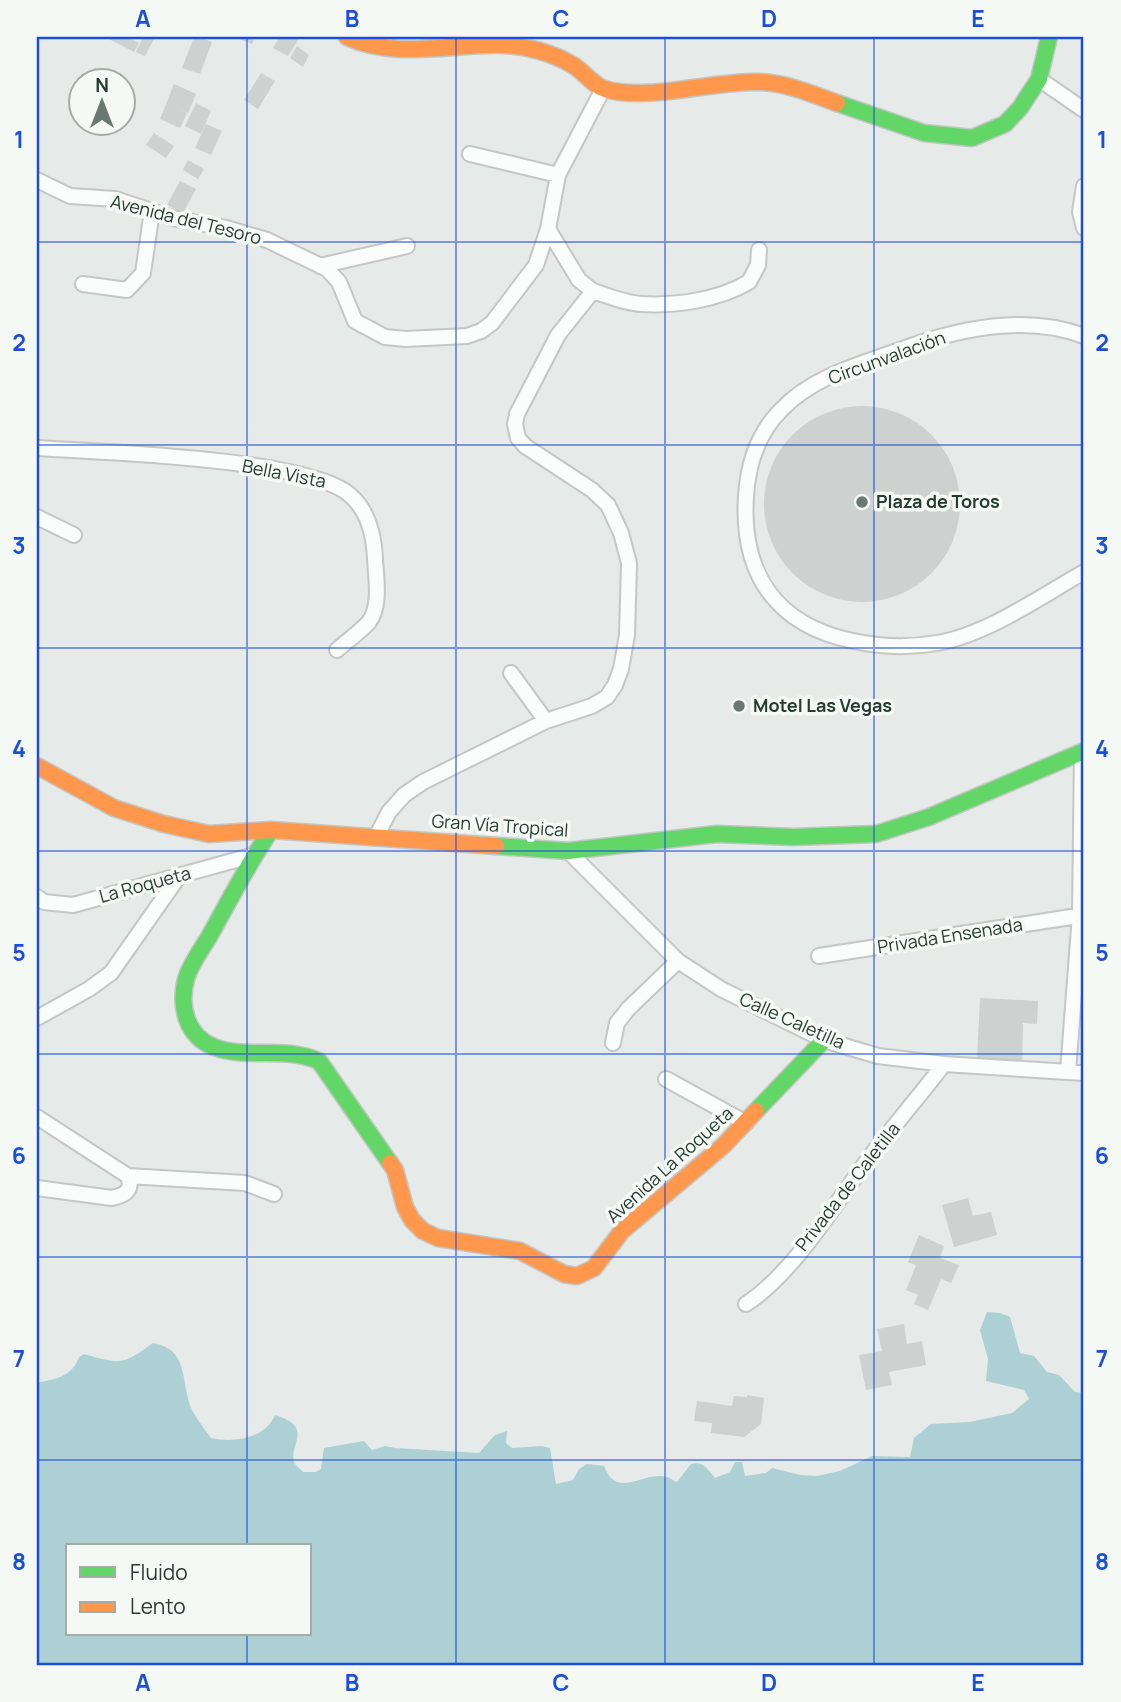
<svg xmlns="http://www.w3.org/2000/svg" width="1121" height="1702" font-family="Manrope,sans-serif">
	<rect width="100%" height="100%" fill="#e6eae8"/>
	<path fill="#acd0d3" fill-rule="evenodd" d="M 987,1312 L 1000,1313 L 1010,1317 L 1020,1353 L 1034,1356 L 1047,1372 L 1059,1375 L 1075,1392 L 1084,1393 L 1084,1665 L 37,1665 L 37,1383 C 55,1379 72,1377 79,1357 L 84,1354 C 120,1364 122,1366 153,1343 C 188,1349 181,1379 190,1405 C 194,1416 204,1428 211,1438 C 234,1443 265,1439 275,1415 C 317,1428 286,1446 295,1464 C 297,1467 301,1469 303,1472 L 316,1472 L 321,1469 L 324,1448 L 364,1441 L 372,1450 L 385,1446 L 395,1448 L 479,1453 L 495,1435 L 507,1431 L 506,1443 L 512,1448 L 542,1446 L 550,1448 L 556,1484 L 573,1480 L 579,1469 L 587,1464 L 604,1466 C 617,1501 644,1470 667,1477 C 671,1478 673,1481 677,1482 L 691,1464 C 704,1461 707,1469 715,1478 L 730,1472 L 735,1462 L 742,1462 L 745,1476 L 766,1473 L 772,1468 L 800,1475 L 817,1476 L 840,1471 L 872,1456 L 910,1457 L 914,1438 L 931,1424 L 970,1422 L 1012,1413 L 1029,1399 L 1024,1390 L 986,1381 L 988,1359 L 980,1330 ZM 68,1546 L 310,1546 L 310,1634 L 68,1634 Z"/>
	<path fill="#cdd1cf" d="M 105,37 L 128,37 L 139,43 L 134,52 Z
		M 143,37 L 155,37 L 145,56 L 136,52 Z
		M 194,37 L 205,37 L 204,39 L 212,42 L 200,74 L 182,68 Z
		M 234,37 L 255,37 L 252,44 Z
		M 280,37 L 300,37 L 288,56 L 273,48 Z
		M 297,46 L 309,55 L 303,67 L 290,58 Z
		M 261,73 L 275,81 L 258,109 L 244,100 Z
		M 174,84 L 196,94 L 188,113 L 179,109 L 187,113 L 180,128 L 160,119 Z
		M 196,103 L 211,111 L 201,134 L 185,126 Z
		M 206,124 L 222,131 L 211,155 L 195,148 Z
		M 154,133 L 174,146 L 166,158 L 146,145 Z
		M 188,160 L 204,169 L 198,179 L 183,170 Z
		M 180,181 L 196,189 L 183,213 L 167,205 Z
		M764 504a98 98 0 1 1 196 0a98 98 0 1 1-196 0Z
		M 980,998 L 1038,1001 L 1037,1024 L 1023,1023 L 1022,1062 L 977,1060 Z
		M 968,1198 L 973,1216 L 991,1212 L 997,1235 L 954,1247 L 942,1205 Z
		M 919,1235 L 944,1246 L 940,1258 L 959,1265 L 951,1283 L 941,1279 L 928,1310 L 914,1304 L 918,1295 L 906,1290 L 916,1265 L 908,1262 Z
		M 904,1324 L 907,1344 L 922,1341 L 926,1365 L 889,1372 L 892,1385 L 866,1390 L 859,1355 L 882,1351 L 877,1329 Z
		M 747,1395 L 764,1398 L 761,1424 L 744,1437 L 711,1433 L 712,1423 L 694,1421 L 697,1401 L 732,1406 L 734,1396 L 747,1397 Z"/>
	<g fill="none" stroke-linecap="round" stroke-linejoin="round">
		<defs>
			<path id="street" d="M 1039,79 L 1084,110
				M 470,154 L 558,175
				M 37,180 L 70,196 L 115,199 L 176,219 L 226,228 L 267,240 L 327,269 L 339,282 L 355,321 L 385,337 L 406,339 L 467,336 L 481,331 L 492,323 L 536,265 L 548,229 L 558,175 L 603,89
				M 1084,186 L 1080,212 L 1084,228
				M 320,266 L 407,246
				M 83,284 L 127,290 L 143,273 L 152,211
				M 593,291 C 608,296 625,303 641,304 C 677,306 718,300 749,282 L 758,265 L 759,250
				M 1084,336 C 1029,315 962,328 908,347 C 865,363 814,375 781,410 C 758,433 748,464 746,496 C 741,574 776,625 853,641 C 881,647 909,648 937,643 C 986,635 1040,597 1084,572
				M 37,448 C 98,452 312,458 351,496 C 369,512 374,536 375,559 C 376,578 381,606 369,622 C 360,632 347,641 337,650
				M 37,517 L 74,535
				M 511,673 L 546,721
				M 376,837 L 389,812 L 404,795 L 423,782 L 546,721 L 592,706 L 607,697 L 615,685 L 621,669 L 627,635 L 629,563 L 621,533 L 608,505 L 592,490 L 525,446 L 518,438 L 515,424 L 517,414 L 558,335 L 593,291 L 579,280 L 548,229
				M 568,851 L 678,961 L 721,989 L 824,1040 L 878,1056 L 944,1064 L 1084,1073
				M 37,897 L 44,902 L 73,905 L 254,855
				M 819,956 L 1084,915
				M 37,1018 L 89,989 L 111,973 L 179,876
				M 613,1043 L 617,1023 L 628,1009 L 678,961
				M 1068,1072 L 1080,915 L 1082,752
				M 666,1079 L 746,1123
				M 37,1117 L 128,1176 C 133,1190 126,1195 112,1198 L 37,1188
				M 128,1176 L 245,1183 L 274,1194
				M 746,1304 C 792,1274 831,1210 864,1165 C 889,1131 918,1098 944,1064"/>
			<path id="fast" d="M 837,103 L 924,133 L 972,138 L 1005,124 L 1020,108 L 1039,79 L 1049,37
				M 271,830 C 248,864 229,901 209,937 C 201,950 190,965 186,979 C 179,1006 186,1036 214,1047 C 248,1060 281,1045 319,1061 L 390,1163
				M 496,846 L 568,851 L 717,834 L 793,837 L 876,834 L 929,817 L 1084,751
				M 756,1111 L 824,1040"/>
			<path id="slow" d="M 347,37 C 398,60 452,43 505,45 C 527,46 552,53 571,64 C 583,70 593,86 605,89 C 648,102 714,80 760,82 C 786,83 812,94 837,103
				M 37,766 L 114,808 L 164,824 L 209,834 L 271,830 L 496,846
				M 390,1163 L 395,1170 L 405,1207 L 412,1220 L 423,1231 L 438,1238 L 520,1251 L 564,1274 L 577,1276 L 594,1268 L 622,1231 L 723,1146 L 756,1111"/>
		</defs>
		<use href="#street" stroke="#c3c7c5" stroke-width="18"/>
		<use href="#fast" stroke="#c2c7c5" stroke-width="19"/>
		<use href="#slow" stroke="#c2c7c5" stroke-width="19"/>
		<use href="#street" stroke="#fbfcfc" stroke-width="14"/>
		<use href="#fast" stroke="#63d668" stroke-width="16"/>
		<use href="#slow" stroke="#ff974d" stroke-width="16"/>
	</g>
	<path fill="none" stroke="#1d4ed8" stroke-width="2" stroke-opacity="0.55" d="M 247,37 L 247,1546M 456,37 L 456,1665M 665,37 L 665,1665M 874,37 L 874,1665M 37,242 L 1084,242M 37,445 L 1084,445M 37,648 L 1084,648M 37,851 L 1084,851M 37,1054 L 1084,1054M 37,1257 L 1084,1257M 37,1460 L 1084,1460M 247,1634 L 247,1665"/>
	<g fill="#697873" stroke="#f4f9f6" stroke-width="2.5">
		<circle cx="862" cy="502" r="7"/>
		<circle cx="739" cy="706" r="7"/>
	</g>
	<g text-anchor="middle" stroke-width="7" stroke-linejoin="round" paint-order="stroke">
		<g font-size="18" fill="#263b34" stroke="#f4f9f6">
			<text transform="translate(186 220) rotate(14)" y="6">Avenida del Tesoro</text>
			<text transform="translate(887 358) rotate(-20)" y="6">Circunvalación</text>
			<text transform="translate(284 474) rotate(11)" y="6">Bella Vista</text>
			<text transform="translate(500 826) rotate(4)" y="6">Gran Vía Tropical</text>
			<text transform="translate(145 885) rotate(-15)" y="6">La Roqueta</text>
			<text transform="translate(950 936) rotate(-9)" y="6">Privada Ensenada</text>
			<text transform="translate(792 1021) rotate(24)" y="6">Calle Caletilla</text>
			<text transform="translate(670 1165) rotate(-42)" y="6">Avenida La Roqueta</text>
			<text transform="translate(848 1187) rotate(-52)" y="6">Privada de Caletilla</text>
		</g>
		<g font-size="18" font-weight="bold" fill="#263b34" stroke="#f4f9f6" text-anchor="start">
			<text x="876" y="508">Plaza de Toros</text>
			<text x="753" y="712">Motel Las Vegas</text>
		</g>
	</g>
	<rect width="1121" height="1702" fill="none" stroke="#f4f9f6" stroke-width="77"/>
	<rect x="66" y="1544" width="245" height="91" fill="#f4f9f6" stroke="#a2ada8" stroke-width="2"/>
	<rect x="80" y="1567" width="35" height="10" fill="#63d668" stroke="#a2ada8" stroke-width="2"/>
	<text x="130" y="1580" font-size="21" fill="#263b34">Fluido</text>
	<rect x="80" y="1602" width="35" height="10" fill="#ff974d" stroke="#a2ada8" stroke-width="2"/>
	<text x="130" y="1614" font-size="21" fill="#263b34">Lento</text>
	<g transform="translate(102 102)"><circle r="33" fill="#f4f9f6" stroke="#a2ada8" stroke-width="2"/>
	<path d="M0-5L12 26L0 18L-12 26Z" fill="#697873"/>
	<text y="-10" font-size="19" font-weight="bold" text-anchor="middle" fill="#263b34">N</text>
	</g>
	<rect x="38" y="38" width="1044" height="1626" fill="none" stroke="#1d4ed8" stroke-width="2.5"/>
	<g font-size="23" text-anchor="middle" font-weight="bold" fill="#1d4ed8">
		<text x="143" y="27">A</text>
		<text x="352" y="27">B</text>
		<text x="561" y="27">C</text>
		<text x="769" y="27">D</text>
		<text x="978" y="27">E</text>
		<text x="19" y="148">1</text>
		<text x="1102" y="148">1</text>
		<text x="19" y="351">2</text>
		<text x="1102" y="351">2</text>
		<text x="19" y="554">3</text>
		<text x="1102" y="554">3</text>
		<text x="19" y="757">4</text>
		<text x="1102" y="757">4</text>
		<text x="19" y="961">5</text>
		<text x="1102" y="961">5</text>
		<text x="19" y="1164">6</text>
		<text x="1102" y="1164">6</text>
		<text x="19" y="1367">7</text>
		<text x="1102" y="1367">7</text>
		<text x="19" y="1570">8</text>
		<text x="1102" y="1570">8</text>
		<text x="143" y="1691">A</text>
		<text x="352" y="1691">B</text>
		<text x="561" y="1691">C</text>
		<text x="769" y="1691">D</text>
		<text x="978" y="1691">E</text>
	</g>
</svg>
